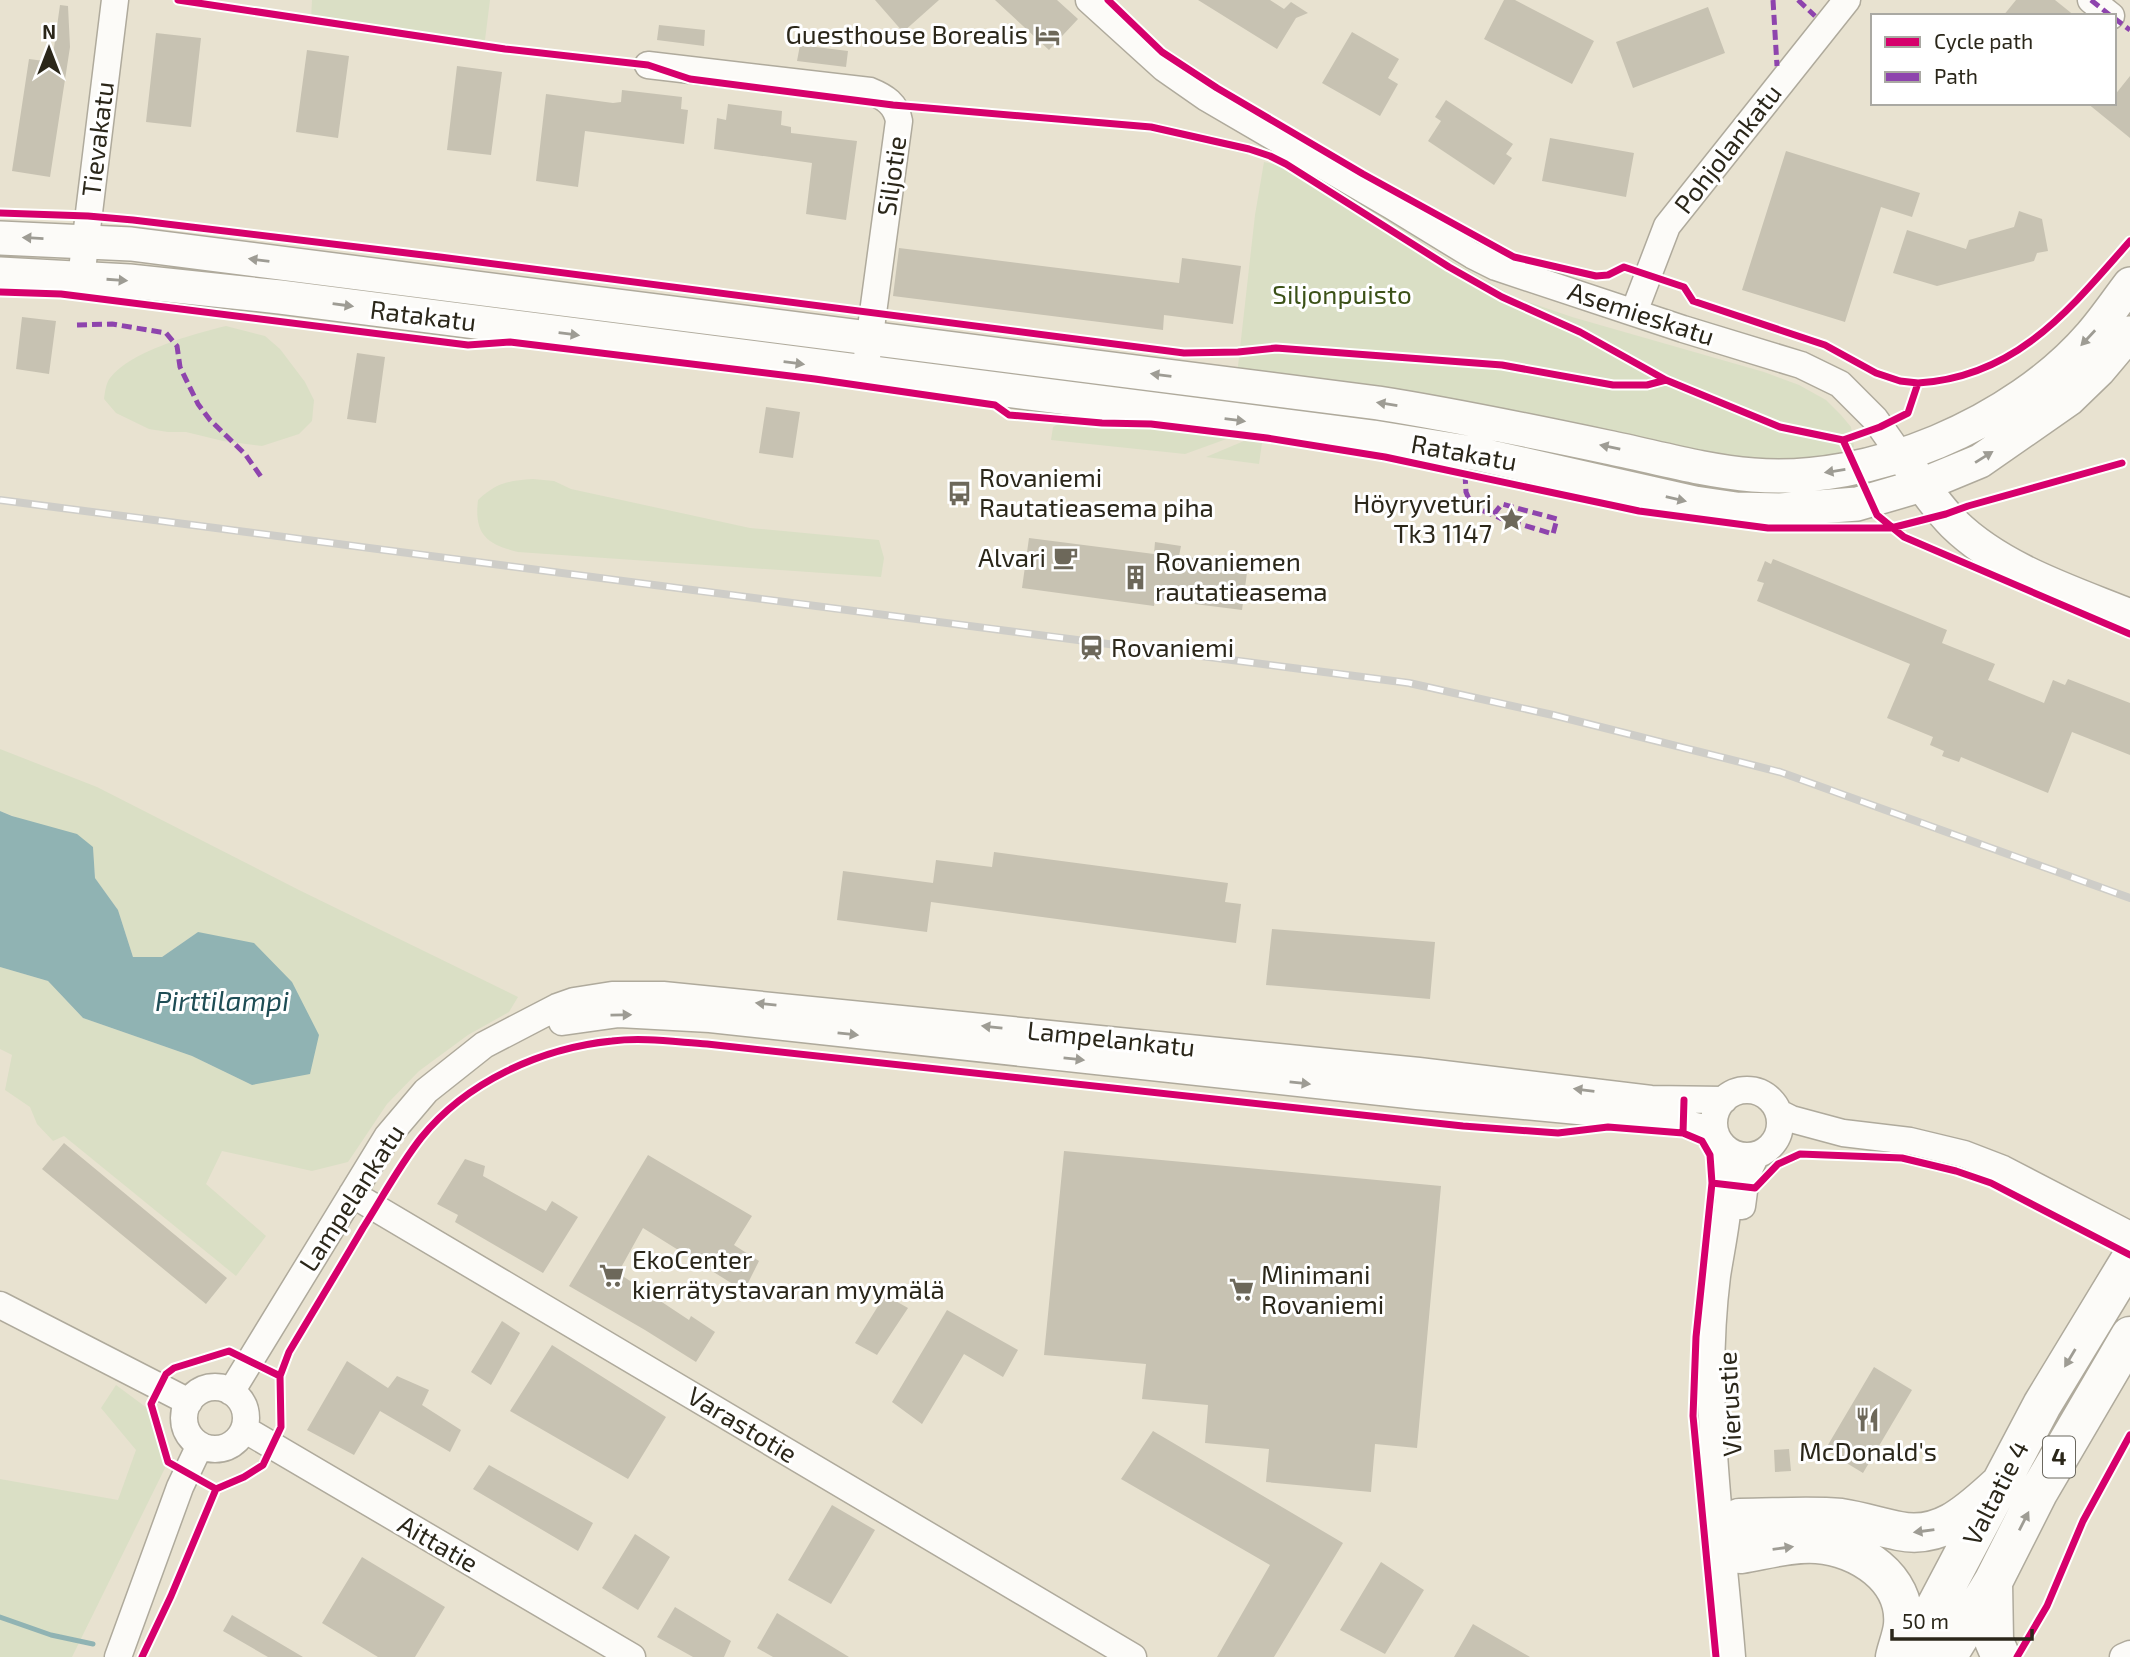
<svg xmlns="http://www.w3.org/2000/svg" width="2130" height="1657" font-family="'Exo 2',sans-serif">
	<rect width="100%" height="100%" fill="#e8e2d0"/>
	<path fill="#dadfc5" d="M 312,0 L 490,0 L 485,40 L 311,20 Z
		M 1264,162 L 1307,171 L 1393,219 L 1431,249 L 1514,297 L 1572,317 L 1764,372 L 1799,385 L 1826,400 L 1841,415 L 1851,427 L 1854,447 L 1825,459 L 1768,463 L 1237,375 L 1255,215 Z
		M 226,326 L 265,336 L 280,349 L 305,382 L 314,400 L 312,421 L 299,434 L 262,446 L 223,441 L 186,432 L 168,432 L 149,429 L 116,413 L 104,399 C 105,392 106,383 110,378 C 131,351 193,334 226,326 Z
		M 1060,423 L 1103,429 L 1148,426 L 1232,437 L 1185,454 L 1051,440 L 1053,427 Z
		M 1244,441 L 1262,443 L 1259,464 L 1206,457 Z
		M 533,479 L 554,481 L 571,489 L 750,528 L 879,540 L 884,558 L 881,577 L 518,552 C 486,544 474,534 478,500 C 497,482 508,481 533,479 Z
		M 0,749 L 97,787 L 299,890 L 518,997 L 509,1012 L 468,1035 L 419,1071 L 387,1104 L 348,1162 L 312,1171 L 222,1151 L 206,1184 L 266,1236 L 236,1276 L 64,1136 L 53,1141 L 37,1124 L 30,1107 L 5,1090 L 12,1055 L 0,1049 L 0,967 L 48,981 L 83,1018 L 192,1056 L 252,1085 L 198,932 L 162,957 L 133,957 L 118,910 L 95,878 L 93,847 L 0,811 Z
		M 116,1385 L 147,1408 L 165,1468 L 72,1657 L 0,1657 L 0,1479 L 118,1500 L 136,1450 L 101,1408 Z"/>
	<path fill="#90b3b3" d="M 0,811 L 12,816 L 77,834 L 93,847 L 95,878 L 118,910 L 133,957 L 162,957 L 198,932 L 254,943 L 292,982 L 319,1035 L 310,1074 L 252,1085 L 192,1056 L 83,1018 L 48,981 L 0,967 Z"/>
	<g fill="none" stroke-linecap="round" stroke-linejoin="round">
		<path stroke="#90b3b3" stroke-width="5" d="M 0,1617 L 51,1635 L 93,1644"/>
	</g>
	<path fill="#c7c2b2" d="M 875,0 L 939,0 L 903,32 Z
		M 995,0 L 1057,0 L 1078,19 L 1049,50 Z
		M 1198,0 L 1270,0 L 1284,9 L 1291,2 L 1308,13 L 1296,18 L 1277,49 Z
		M 1504,0 L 1515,0 L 1594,41 L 1572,84 L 1484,39 Z
		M 2016,0 L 2055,0 L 2075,16 L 2003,16 Z
		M 60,5 L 68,6 L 70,47 L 50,177 L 12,171 L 29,59 L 52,62 Z
		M 1708,7 L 1725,53 L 1633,88 L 1616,42 Z
		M 659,25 L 705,30 L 704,46 L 657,40 Z
		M 1352,32 L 1399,59 L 1388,78 L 1398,84 L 1380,116 L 1322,83 Z
		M 156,33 L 201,38 L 191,127 L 146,122 Z
		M 800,45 L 848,51 L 846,67 L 797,61 Z
		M 307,50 L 349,56 L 338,138 L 296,132 Z
		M 457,66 L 502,72 L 491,155 L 447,150 Z
		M 2130,76 L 2130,138 L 2087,103 L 2114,103 L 2114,96 Z
		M 622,90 L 682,97 L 681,109 L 688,110 L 684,144 L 585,131 L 578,187 L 536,181 L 546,94 L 613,103 L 621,102 Z
		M 1446,100 L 1513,144 L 1506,154 L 1512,158 L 1494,185 L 1428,141 L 1441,121 L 1435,117 Z
		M 728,104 L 782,111 L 781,125 L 791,127 L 791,133 L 857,141 L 846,220 L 806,214 L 812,163 L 714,149 L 717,118 L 726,120 Z
		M 1550,138 L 1634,153 L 1626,197 L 1542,181 Z
		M 1786,151 L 1920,193 L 1912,217 L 1881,207 L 1845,322 L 1742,290 Z
		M 2019,211 L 2042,219 L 2048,251 L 2037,253 L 2034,261 L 1937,286 L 1893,273 L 1907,230 L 1966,249 L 1969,240 L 2014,227 Z
		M 899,248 L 1179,283 L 1182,258 L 1241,266 L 1233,324 L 1164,315 L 1163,330 L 893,296 Z
		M 22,317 L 56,321 L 49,374 L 16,369 Z
		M 357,353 L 385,357 L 376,423 L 347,419 Z
		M 766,407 L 800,412 L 793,458 L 759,453 Z
		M 1029,538 L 1154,554 L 1155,542 L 1181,546 L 1179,556 L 1248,565 L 1242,610 L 1155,599 L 1154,606 L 1022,588 Z
		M 1773,559 L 1947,630 L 1942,643 L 1995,664 L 1988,680 L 2044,703 L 2053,680 L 2065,685 L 2068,679 L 2130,703 L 2130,755 L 2072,732 L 2048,793 L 1961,757 L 1959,762 L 1942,756 L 1944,751 L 1930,745 L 1933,737 L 1887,718 L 1910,664 L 1757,601 L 1764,583 L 1757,581 L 1765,561 L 1771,564 Z
		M 994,852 L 1228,883 L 1225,902 L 1241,904 L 1236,943 L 931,902 L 927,932 L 837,920 L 843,871 L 933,883 L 936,860 L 992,867 Z
		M 1272,929 L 1435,942 L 1430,999 L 1266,985 Z
		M 64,1143 L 227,1278 L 206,1304 L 42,1169 Z
		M 1064,1151 L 1441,1186 L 1417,1448 L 1375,1444 L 1371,1492 L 1266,1482 L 1269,1449 L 1205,1443 L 1208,1405 L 1142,1399 L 1146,1364 L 1044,1355 Z
		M 648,1155 L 752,1216 L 734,1245 L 759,1261 L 744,1291 L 643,1228 L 618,1273 L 689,1320 L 691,1316 L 715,1332 L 696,1362 L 645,1330 L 569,1286 Z
		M 465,1159 L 485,1166 L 483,1176 L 546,1211 L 552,1201 L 578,1217 L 543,1273 L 455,1222 L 458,1215 L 437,1204 Z
		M 885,1295 L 908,1308 L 877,1355 L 855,1343 Z
		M 947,1310 L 1018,1350 L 1003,1377 L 964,1354 L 922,1424 L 892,1402 Z
		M 502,1321 L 520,1333 L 491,1385 L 471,1372 Z
		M 552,1345 L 666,1417 L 628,1479 L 510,1411 Z
		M 347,1361 L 388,1388 L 397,1376 L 429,1390 L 422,1405 L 461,1430 L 450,1452 L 380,1411 L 354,1455 L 307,1430 Z
		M 1874,1367 L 1912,1390 L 1863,1473 L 1825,1450 Z
		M 1153,1431 L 1343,1543 L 1274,1657 L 1217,1657 L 1270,1565 L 1121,1479 Z
		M 1789,1449 L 1791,1471 L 1775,1472 L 1774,1450 Z
		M 489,1465 L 593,1523 L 578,1551 L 473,1489 Z
		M 832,1505 L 875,1530 L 831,1604 L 788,1580 Z
		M 635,1534 L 670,1557 L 638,1610 L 602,1588 Z
		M 362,1557 L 445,1607 L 415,1657 L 378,1657 L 322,1623 Z
		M 1381,1562 L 1424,1590 L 1385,1654 L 1340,1630 Z
		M 675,1607 L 731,1641 L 724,1657 L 693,1657 L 657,1637 Z
		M 777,1613 L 849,1657 L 773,1657 L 757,1648 Z
		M 232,1615 L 303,1657 L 268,1657 L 223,1631 Z
		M 1473,1624 L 1530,1657 L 1454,1657 Z"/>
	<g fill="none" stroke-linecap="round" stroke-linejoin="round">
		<defs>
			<path id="minor" d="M 1089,0 L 1164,68 L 1207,98 L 1392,206 L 1472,255 L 1496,267 L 1683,329 L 1801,365 L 1840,384 L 1875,419 L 1901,456
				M 2091,0 L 2111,16
				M 648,65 L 870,91 C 885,97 896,104 899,121 L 865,372
				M 81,278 L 115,0
				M 1634,312 L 1667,226 L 1847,0
				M 562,1022 L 619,1014 L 710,1019 L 1417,1096 L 1662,1119 L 1700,1127 L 1716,1134
				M1714 1123a33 33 0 1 1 66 0a33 33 0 1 1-66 0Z
				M 1779,1113 L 1791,1119 L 1843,1133 L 1910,1141 L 1964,1154 L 2003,1169 L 2130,1235
				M 1723,1146 C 1737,1183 1723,1236 1717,1276 C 1701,1403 1722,1530 1732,1657
				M 352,1194 L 1133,1657
				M 1742,1206 L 1746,1176 L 1756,1155
				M 0,1305 L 189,1402
				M184 1418a31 31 0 1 1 62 0a31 31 0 1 1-62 0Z
				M 231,1392 L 387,1137 L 426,1091 L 484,1045 L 557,1007 L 574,1001 L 612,995 L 663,995 L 1419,1071 L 1651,1099 L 1724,1100
				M 244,1429 L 632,1657
				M 118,1657 L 180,1487 L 200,1445
				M 2123,1657 L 2130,1654"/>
			<path id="major" d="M 0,238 L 131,244 L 1378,403 C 1455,415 1531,431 1607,447 C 1656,457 1704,471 1753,475 C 1870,485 2015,423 2091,335 C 2105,319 2117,301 2130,284
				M 0,274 L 129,281 L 280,297 L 1373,437 L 1478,454 L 1695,503 L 1736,509 L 1780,510 L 1857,504 L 1922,485 L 1980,461 L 2069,399 L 2099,370 L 2130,333
				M 1911,469 C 1924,488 1938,508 1954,524 C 2001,570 2071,592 2130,616"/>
			<path id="highway" d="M 1993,1582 L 1994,1641 L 2001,1657
				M 1895,1657 C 1897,1647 1902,1636 1903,1625 C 1907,1578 1859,1547 1817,1544 C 1793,1542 1765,1550 1741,1554 L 1722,1535 L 1739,1518 C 1773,1518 1808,1515 1841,1518 C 1861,1521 1879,1527 1899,1531 C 1942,1540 1971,1510 2000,1484
				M 1909,1657 L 2042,1405 L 2130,1260
				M 1947,1657 L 1993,1582 L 2038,1493 L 2130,1336"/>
		</defs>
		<use href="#minor" stroke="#afaa9c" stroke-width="29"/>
		<use href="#major" stroke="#afaa9c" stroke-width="36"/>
		<use href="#highway" stroke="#afaa9c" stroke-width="41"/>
		<use href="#minor" stroke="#fcfbf8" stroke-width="26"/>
		<use href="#major" stroke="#fcfbf8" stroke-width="33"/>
		<use href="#highway" stroke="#fcfbf8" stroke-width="38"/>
		<defs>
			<path id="rail" d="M 0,500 L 1409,683 L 1553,715 L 1780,772 L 2130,898"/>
		</defs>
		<use href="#rail" stroke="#cecdc8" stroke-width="8"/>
		<use href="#rail" stroke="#fff" stroke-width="5" stroke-dasharray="16" stroke-linecap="butt"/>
		<path stroke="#8e44ad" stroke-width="5" stroke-dasharray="10 5" stroke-linecap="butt" d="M 1773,0 L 1777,66
			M 1798,0 L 1815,16
			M 2091,0 L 2111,16
			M 2114,18 L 2130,30
			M 77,325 L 112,324 L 166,333 L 177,346 L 180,367 L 198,404 L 210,420 L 245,454 L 262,478
			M 1465,474 L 1466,492 L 1472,506 L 1500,518 L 1553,534 L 1557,519 L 1502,504 L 1493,515"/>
		<defs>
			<path id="cycleway" d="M 178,0 L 505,49 L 648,65 L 690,79 L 893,105 L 1151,127 L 1249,149 L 1270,156 L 1286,164 L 1449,267 L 1502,297 L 1580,332 L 1666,380 L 1780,427 L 1843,440 L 1880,427 L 1908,413 L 1918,383 C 2017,377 2070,309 2130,241
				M 1108,0 L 1162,52 L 1217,88 L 1363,174 L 1514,257 L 1596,276 L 1608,275 L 1624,267 L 1684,287 L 1693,301 L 1825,345 L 1876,373 L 1900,381 L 1918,383
				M 0,213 L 88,216 L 133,220 L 440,257 L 1184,353 L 1238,352 L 1276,348 L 1502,365 L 1613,385 L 1647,385 L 1666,380
				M 0,292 L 61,294 L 468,345 L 510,342 L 815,379 L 995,405 L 1009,415 L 1102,423 L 1151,424 L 1267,438 L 1385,457 L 1639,511 L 1768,528 L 1891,528 L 1946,514 L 1968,506 L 2122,463
				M 1843,440 L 1877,515 L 1904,537 L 2130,634
				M 1684,1100 L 1683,1133 L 1702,1141 L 1710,1155 L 1712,1183 L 1696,1337 L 1693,1416 L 1716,1657
				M 1712,1183 L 1755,1188 L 1778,1164 L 1800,1154 L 1902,1158 L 1956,1171 L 1991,1183 L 2130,1255
				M 280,1376 L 289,1352 C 314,1310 339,1269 363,1228 C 382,1198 399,1166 421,1138 C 466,1082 541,1048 612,1041 C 643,1037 676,1042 707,1044 L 1463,1126 L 1558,1133 L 1608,1127 L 1683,1133
				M 142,1657 L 171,1596 L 216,1489 L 244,1477 L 263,1465 L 281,1427 L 280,1376 L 229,1351 L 174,1368 L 166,1374 L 151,1404 L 168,1462 L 216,1489
				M 2017,1657 L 2047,1606 L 2083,1521 L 2130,1435"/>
		</defs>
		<use href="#cycleway" stroke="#fff" stroke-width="11"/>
		<use href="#cycleway" stroke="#d6006c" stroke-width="7"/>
	</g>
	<defs><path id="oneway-solid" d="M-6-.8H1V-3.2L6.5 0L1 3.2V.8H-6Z" transform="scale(1.75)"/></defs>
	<g fill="#9e9c94">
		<use href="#oneway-solid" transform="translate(33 238) rotate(-177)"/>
		<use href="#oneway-solid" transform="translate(259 260) rotate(-173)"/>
		<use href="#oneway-solid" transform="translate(117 280) rotate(4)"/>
		<use href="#oneway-solid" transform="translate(343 305) rotate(8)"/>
		<use href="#oneway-solid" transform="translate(569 334) rotate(7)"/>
		<use href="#oneway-solid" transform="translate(2088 338) rotate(133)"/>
		<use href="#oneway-solid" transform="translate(794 363) rotate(7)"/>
		<use href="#oneway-solid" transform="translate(1161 375) rotate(-173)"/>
		<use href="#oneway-solid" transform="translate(1387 404) rotate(-171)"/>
		<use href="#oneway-solid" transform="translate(1235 420) rotate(7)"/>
		<use href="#oneway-solid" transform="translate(1610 447) rotate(-168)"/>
		<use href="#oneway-solid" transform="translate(1984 457) rotate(-32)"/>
		<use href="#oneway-solid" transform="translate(1835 471) rotate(171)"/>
		<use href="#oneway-solid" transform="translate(1676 499) rotate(13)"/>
		<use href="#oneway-solid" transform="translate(766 1004) rotate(-174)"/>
		<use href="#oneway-solid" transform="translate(621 1015) rotate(-1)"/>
		<use href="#oneway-solid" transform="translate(992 1027) rotate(-174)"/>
		<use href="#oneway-solid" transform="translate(848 1034) rotate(6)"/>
		<use href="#oneway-solid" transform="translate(1074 1059) rotate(6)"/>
		<use href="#oneway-solid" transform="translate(1300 1083) rotate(6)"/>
		<use href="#oneway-solid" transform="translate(1584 1090) rotate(-173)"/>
		<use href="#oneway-solid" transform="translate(2070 1358) rotate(121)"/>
		<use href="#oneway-solid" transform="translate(2024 1521) rotate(-63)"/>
		<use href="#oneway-solid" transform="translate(1924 1531) rotate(172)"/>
		<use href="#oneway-solid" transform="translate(1783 1548) rotate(-8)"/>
	</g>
	<defs>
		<symbol id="hotel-bare" viewBox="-9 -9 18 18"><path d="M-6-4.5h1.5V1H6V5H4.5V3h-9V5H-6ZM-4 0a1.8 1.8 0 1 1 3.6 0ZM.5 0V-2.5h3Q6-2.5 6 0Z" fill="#6d685a" stroke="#fff" stroke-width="2.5" paint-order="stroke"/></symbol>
		<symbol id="bus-bare" viewBox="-9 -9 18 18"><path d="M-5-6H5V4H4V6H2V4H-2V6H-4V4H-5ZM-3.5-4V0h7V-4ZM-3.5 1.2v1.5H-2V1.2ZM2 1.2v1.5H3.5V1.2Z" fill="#6d685a" stroke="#fff" stroke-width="2.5" paint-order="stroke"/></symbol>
		<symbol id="sight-bare" viewBox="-9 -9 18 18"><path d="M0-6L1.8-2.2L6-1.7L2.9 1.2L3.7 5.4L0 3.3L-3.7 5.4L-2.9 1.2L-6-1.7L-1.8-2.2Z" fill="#6d685a" stroke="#fff" stroke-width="2.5" paint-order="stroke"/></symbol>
		<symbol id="cafe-bare" viewBox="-9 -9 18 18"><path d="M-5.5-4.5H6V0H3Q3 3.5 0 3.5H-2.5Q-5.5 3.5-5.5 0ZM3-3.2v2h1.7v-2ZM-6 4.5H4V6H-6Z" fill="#6d685a" stroke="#fff" stroke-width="2.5" paint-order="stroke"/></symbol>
		<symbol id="building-bare" viewBox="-9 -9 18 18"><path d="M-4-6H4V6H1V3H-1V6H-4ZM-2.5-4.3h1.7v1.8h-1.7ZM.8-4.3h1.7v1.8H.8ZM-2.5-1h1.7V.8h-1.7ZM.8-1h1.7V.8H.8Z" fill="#6d685a" stroke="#fff" stroke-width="2.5" paint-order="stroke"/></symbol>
		<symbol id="station-bare" viewBox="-9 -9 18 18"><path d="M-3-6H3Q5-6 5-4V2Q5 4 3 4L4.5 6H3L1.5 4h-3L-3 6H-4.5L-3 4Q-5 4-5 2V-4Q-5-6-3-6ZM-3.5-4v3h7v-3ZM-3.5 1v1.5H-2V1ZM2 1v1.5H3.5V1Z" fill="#6d685a" stroke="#fff" stroke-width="2.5" paint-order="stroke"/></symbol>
		<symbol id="supermarket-bare" viewBox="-9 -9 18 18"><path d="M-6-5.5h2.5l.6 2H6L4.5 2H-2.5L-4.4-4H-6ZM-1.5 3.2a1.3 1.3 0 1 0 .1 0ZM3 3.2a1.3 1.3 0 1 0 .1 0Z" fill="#6d685a" stroke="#fff" stroke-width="2.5" paint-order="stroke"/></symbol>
		<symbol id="restaurant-bare" viewBox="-9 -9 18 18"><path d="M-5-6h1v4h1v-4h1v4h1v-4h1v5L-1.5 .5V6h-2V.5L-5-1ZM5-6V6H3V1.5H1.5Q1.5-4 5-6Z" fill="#6d685a" stroke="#fff" stroke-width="2.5" paint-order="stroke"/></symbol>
	</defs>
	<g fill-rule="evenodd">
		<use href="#hotel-bare" x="1030" y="18" width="35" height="35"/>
		<use href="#bus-bare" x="942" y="476" width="35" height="35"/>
		<use href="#sight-bare" x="1494" y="502" width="35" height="35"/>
		<use href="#cafe-bare" x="1048" y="540" width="35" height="35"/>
		<use href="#building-bare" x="1118" y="560" width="35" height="35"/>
		<use href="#station-bare" x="1074" y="630" width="35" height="35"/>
		<use href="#supermarket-bare" x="594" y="1258" width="35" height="35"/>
		<use href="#supermarket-bare" x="1224" y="1272" width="35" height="35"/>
		<use href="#restaurant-bare" x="1850" y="1402" width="35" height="35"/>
	</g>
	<g text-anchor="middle" stroke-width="6" stroke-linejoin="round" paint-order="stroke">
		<rect fill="#fff" stroke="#6b685f" stroke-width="2" x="2043" y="1436.5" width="32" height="41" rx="5"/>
		<g font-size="24" font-weight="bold" fill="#2b271a">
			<text x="2059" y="1465">4</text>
		</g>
		<g font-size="26" fill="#2b271a" stroke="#fff" text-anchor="start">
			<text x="1028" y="44" text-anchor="end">Guesthouse Borealis</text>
			<text x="979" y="487">Rovaniemi<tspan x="979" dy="30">Rautatieasema piha</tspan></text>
			<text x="1492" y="513" text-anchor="end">Höyryveturi<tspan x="1492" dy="30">Tk3 1147</tspan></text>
			<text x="1046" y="567" text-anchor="end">Alvari</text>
			<text x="1155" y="571">Rovaniemen<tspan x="1155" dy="30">rautatieasema</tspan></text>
			<text x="1111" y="657">Rovaniemi</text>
			<text x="632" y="1269">EkoCenter<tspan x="632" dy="30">kierrätystavaran myymälä</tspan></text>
			<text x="1261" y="1284">Minimani<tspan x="1261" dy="30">Rovaniemi</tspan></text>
			<text x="1868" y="1461" text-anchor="middle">McDonald's</text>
		</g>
		<g font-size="26" fill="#2b271a" stroke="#fff">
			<text transform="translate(98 139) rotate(-83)" y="9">Tievakatu</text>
			<text transform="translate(1728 149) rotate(-52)" y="9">Pohjolankatu</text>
			<text transform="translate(892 176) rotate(-82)" y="9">Siljotie</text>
			<text transform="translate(1641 314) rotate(18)" y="9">Asemieskatu</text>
			<text transform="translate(423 316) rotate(7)" y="9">Ratakatu</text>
			<text transform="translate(1464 453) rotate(10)" y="9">Ratakatu</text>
			<text transform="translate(1111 1039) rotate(6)" y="9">Lampelankatu</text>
			<text transform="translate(352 1198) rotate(-57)" y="9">Lampelankatu</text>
			<text transform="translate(1730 1404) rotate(-93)" y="9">Vierustie</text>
			<text transform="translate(742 1425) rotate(31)" y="9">Varastotie</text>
			<text transform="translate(1996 1493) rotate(-63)" y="9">Valtatie 4</text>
			<text transform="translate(438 1544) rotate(30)" y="9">Aittatie</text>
		</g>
		<g font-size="26" fill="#3b5117" stroke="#fff">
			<text x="1342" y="304">Siljonpuisto</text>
		</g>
		<g font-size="28" font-style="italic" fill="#1e4d55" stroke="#fff">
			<text x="222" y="1011">Pirttilampi</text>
		</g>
	</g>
	<rect x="1871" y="14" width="245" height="91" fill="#ffffff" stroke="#aaa9a3" stroke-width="2"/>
	<rect x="1885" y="37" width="35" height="10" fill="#d6006c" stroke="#aaa9a3" stroke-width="2"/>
	<text x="1934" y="49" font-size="21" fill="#2b271a">Cycle path</text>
	<rect x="1885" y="72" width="35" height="10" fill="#8e44ad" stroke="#aaa9a3" stroke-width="2"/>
	<text x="1934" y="84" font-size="21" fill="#2b271a">Path</text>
	<g transform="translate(49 49)" stroke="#ffffff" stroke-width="5" paint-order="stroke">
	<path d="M0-5L12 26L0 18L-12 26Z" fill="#2b271a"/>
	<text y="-10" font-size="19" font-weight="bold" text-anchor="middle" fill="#2b271a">N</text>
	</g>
	<path d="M1892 1629v10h140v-10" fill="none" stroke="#2b271a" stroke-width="3.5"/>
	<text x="1902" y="1629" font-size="21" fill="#2b271a" stroke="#ffffff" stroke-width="5" paint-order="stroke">50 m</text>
</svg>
